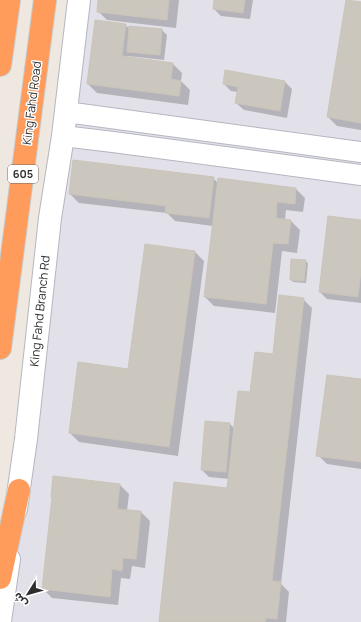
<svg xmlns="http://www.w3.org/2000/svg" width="361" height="622" font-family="Manrope,'Noto Sans Arabic',sans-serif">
	<rect width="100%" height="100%" fill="#efe8e0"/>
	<path fill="#e2e0e8" d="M 85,0 L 361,0 L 361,622 L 5,622 Z"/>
	<path fill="#0003" d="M 99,0 L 179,0 L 176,28 L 107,20 L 98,11 Z
		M 215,0 L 253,0 L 250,19 L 221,16 L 214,9 Z
		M 361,3 L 361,130 L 337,126 L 328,117 Z
		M 125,25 L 130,29 L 162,30 L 167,35 L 164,60 L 128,56 L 127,58 L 173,64 L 182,73 L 181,81 L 190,90 L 188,105 L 97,93 L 88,84 Z
		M 284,81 L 292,89 L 287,118 L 244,110 L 236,103 L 238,92 L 231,91 L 224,84 Z
		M 213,178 L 218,183 L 296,189 L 305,198 L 303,212 L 286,210 L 285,220 L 291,221 L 300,230 L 297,253 L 282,251 L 275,313 L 214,306 L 205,297 L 213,226 L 175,221 L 167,213 L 79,203 L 70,194 Z
		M 361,221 L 361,303 L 327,299 L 320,292 Z
		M 195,252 L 204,261 L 178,456 L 79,442 L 70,433 L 129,370 Z
		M 305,261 L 308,263 L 306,283 L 293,282 L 291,279 Z
		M 303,299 L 312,308 L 281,584 L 289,592 L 286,622 L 160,622 L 228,489 L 229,479 L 209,477 L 202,470 L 230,424 L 235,429 L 251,393 L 274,356 Z
		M 361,380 L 361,469 L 327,464 L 318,455 Z
		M 120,485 L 129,494 L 127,511 L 141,512 L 150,521 L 145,568 L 132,566 L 130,579 L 121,578 L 118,605 L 52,598 L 43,589 Z"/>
	<path fill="#cbc6be" stroke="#cbc4b9" d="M 98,0 L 169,0 L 167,20 L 97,12 Z
		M 214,0 L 245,0 L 243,13 L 213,9 Z
		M 346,0 L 361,2 L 361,123 L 327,117 Z
		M 95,20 L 126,24 L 122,56 L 173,63 L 171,79 L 181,81 L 179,96 L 87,84 Z
		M 129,26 L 162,29 L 160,55 L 127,52 Z
		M 225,70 L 285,81 L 280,111 L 235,103 L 238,87 L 223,84 Z
		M 73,160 L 214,177 L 209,218 L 165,213 L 166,206 L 69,194 Z
		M 218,178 L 296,188 L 295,204 L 277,202 L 276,218 L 291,220 L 288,244 L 273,243 L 266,304 L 204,297 Z
		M 328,216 L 361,220 L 361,270 L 358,297 L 319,292 Z
		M 145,244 L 195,251 L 169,447 L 69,433 L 78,362 L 128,369 Z
		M 291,259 L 306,260 L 304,281 L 290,280 Z
		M 279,295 L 304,298 L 272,581 L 281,582 L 277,619 L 266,618 L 265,622 L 159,622 L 174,482 L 227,488 L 238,391 L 250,392 L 255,352 L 273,354 Z
		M 327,375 L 361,379 L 361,462 L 316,456 Z
		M 205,421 L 230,423 L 226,472 L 201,470 Z
		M 53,476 L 120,484 L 117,509 L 141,511 L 136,559 L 123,558 L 122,571 L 112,569 L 110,597 L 42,589 L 52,497 L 51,497 Z"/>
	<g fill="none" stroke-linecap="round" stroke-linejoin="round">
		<defs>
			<path id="street" d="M 66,112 L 361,152
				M 63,136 L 113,142 L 361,175"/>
			<path id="secondary" d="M 16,509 L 26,439 L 50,218 L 63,136 L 79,0
				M 0,621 L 9,559"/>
			<path id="highway" d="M 0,65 L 9,0
				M 0,348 L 45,0
				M 0,578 L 19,490"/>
		</defs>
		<use href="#street" stroke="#b4b7c1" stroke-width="22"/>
		<use href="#secondary" stroke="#b4b7c1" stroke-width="24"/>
		<use href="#highway" stroke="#c9c9c9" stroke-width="24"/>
		<use href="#street" stroke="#fff" stroke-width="20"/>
		<use href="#secondary" stroke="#fff" stroke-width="22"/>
		<use href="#highway" stroke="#ff9b5b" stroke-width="22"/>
	</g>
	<g text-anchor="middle" stroke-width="3" stroke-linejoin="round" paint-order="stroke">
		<rect fill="#fff" stroke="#6d6d6d" stroke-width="1" x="8" y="165" width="30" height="18" rx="3"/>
		<g font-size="11" font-weight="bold" fill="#2e2e2e">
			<text x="23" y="178">605</text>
		</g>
		<g font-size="12" fill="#2e2e2e" stroke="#fff">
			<text transform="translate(32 103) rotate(-83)" y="4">King Fahd Road</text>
			<text transform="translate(40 311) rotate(-84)" y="4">King Fahd Branch Rd</text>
		</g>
	</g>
	<g transform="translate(28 594) rotate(233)" stroke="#ffffff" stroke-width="3" paint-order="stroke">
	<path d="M0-3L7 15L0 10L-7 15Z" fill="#2e2e2e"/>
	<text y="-6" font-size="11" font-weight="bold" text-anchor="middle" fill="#2e2e2e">ش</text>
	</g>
</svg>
